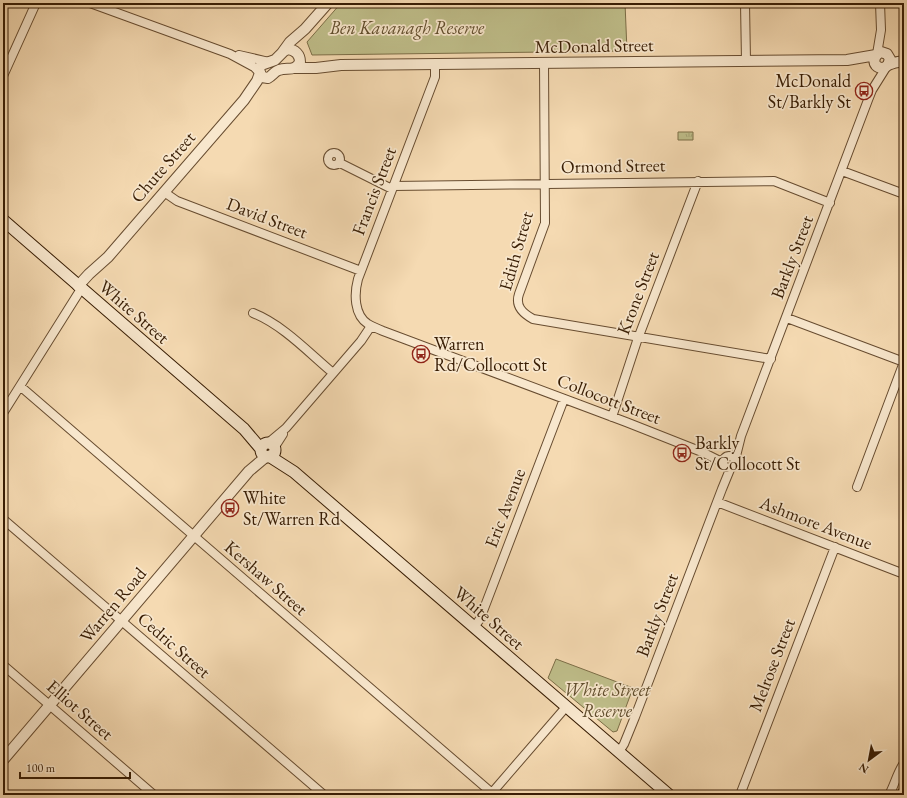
<svg xmlns="http://www.w3.org/2000/svg" width="907" height="798" font-family="'EB Garamond',serif">
	<defs>
		<pattern id="grass-tufts" width="24" height="20" patternUnits="userSpaceOnUse"><rect width="24" height="20" fill="#bfbe8a"/><path d="M3 7l-1-3M5 7V3M7 7l1-3M15 17l-1-3M17 17v-4M19 17l1-3" fill="none" stroke="#a5a375"/></pattern>
	</defs>
	<rect width="100%" height="100%" fill="#f5dab2"/>
	<filter id="stains"><feTurbulence type="fractalNoise" baseFrequency=".005" numOctaves="4"/><feColorMatrix values="0 0 0 0 .2 0 0 0 0 .09 0 0 0 0 .02 0 0 0 .5 -.17"/></filter>
	<radialGradient id="worn" r=".72"><stop offset=".6" stop-color="#630" stop-opacity="0"/><stop offset="1" stop-color="#630" stop-opacity=".3"/></radialGradient>
	<path fill="url(#grass-tufts)" stroke="#7c6e47" d="M 678,132 L 693,132 L 693,140 L 678,140 Z"/>
	<path fill="#bfbe8a" stroke="#7c6e47" d="M 341,3 L 625,3 L 627,51 L 312,55 L 307,42 Z
		M 556,659 L 633,688 L 617,731 L 613,732 L 548,678 Z"/>
	<g fill="none" stroke-linecap="round" stroke-linejoin="round">
		<defs>
			<path id="minor" d="M 90,3 L 230,54 L 254,67 L 259,72
				M 745,3 L 746,61
				M 877,54 L 881,30 L 880,3
				M 239,55 L 269,62
				M 544,63 L 545,223 L 519,294 C 515,306 522,313 533,319 L 771,359
				M 435,64 L 435,77 L 358,279 C 354,294 354,315 368,324 C 373,327 378,329 383,331 L 626,422 L 702,452 L 722,462
				M 3,76 L 36,3
				M328 159a6 6 0 1 1 12 0a6 6 0 1 1-12 0Z
				M 340,163 L 392,189
				M 842,171 L 904,194
				M 393,186 L 774,181 L 830,203
				M 164,192 L 177,201 L 361,271
				M 253,313 C 283,325 308,352 333,373
				M 787,318 L 904,362
				M 20,386 L 492,793
				M 3,413 L 81,289
				M 612,417 L 637,341 L 698,181
				M 268,443 L 286,428 L 361,341 L 371,326
				M 274,448 L 283,434
				M723 462a6 6 0 1 1 12 0a6 6 0 1 1-12 0Z
				M 735,460 L 741,436 L 868,100 L 872,90 L 887,66
				M 857,487 L 904,362
				M 717,502 L 904,574
				M 3,519 L 324,795
				M 474,627 L 480,619 L 564,399
				M 3,665 L 154,795
				M 619,752 L 624,744 L 635,717 L 722,489 L 731,467
				M 904,779 L 904,781
				M 490,795 L 566,707
				M 740,795 L 835,547
				M 889,795 C 895,784 897,773 904,763"/>
			<path id="tertiary" d="M 288,49 C 295,50 300,54 300,62 C 295,72 287,67 279,70 C 275,71 272,76 268,78 L 262,77 L 259,70 L 261,65 L 275,60 L 284,51 Z
				M 282,53 L 290,42 L 305,29 L 328,3
				M 888,65 L 890,59 L 887,54 L 881,52 C 873,55 871,67 882,68 C 885,68 887,65 891,64 C 895,62 900,62 904,61
				M 295,68 L 316,68 L 341,65 L 847,60 L 876,55
				M 78,286 L 89,274 L 108,257 L 244,100 L 257,81 L 260,73
				M 3,760 L 249,471 L 267,456"/>
			<path id="secondary" d="M 3,220 L 244,429 L 261,449
				M261 450a7 7 0 1 1 14 0a7 7 0 1 1-14 0Z
				M 269,456 L 294,472 L 669,795"/>
			<path id="trunk" d="M 903,795 L 904,794"/>
		</defs>
		<use href="#minor" stroke="#674c30" stroke-width="10"/>
		<use href="#tertiary" stroke="#674c30" stroke-width="12"/>
		<use href="#secondary" stroke="#381d04" stroke-width="13"/>
		<use href="#trunk" stroke="#381d04" stroke-width="15"/>
		<use href="#minor" stroke="#f8e7cd" stroke-width="8"/>
		<use href="#tertiary" stroke="#f8e7cd" stroke-width="10"/>
		<use href="#secondary" stroke="#f8e7cd" stroke-width="11"/>
		<use href="#trunk" stroke="#f5dab2" stroke-width="13"/>
	</g>
	<defs>
		<symbol id="bus-ring" viewBox="-11 -11 22 22"><circle r="9.5" fill="#f8e7cd" stroke="#8f2418" stroke-width="1.5"/><path d="M-5-6H5V4H4V6H2V4H-2V6H-4V4H-5ZM-3.5-4V0h7V-4ZM-3.5 1.2v1.5H-2V1.2ZM2 1.2v1.5H3.5V1.2Z" fill="#8f2418"/></symbol>
	</defs>
	<g fill-rule="evenodd">
		<use href="#bus-ring" x="854" y="81" width="20" height="20"/>
		<use href="#bus-ring" x="411" y="344" width="20" height="20"/>
		<use href="#bus-ring" x="672" y="443" width="20" height="20"/>
		<use href="#bus-ring" x="220" y="498" width="20" height="20"/>
	</g>
	<g text-anchor="middle" stroke-width="3.5" stroke-linejoin="round" paint-order="stroke">
		<g font-size="18" font-style="italic" fill="#604d2c" stroke="#f8e7cd">
			<text x="407" y="34">Ben Kavanagh Reserve</text>
			<text x="607" y="696">White Street<tspan x="607" dy="21">Reserve</tspan></text>
		</g>
		<g font-size="18" fill="#381d04" stroke="#f8e7cd">
			<text transform="translate(594 46) rotate(-1)" y="6">McDonald Street</text>
			<text transform="translate(613 166) rotate(-1)" y="6">Ormond Street</text>
			<text transform="translate(163 167) rotate(-49)" y="6">Chute Street</text>
			<text transform="translate(374 191) rotate(-69)" y="6">Francis Street</text>
			<text transform="translate(267 218) rotate(21)" y="6">David Street</text>
			<text transform="translate(516 251) rotate(-74)" y="6">Edith Street</text>
			<text transform="translate(792 257) rotate(-69)" y="6">Barkly Street</text>
			<text transform="translate(638 293) rotate(-69)" y="6">Krone Street</text>
			<text transform="translate(134 312) rotate(41)" y="6">White Street</text>
			<text transform="translate(609 399) rotate(21)" y="6">Collocott Street</text>
			<text transform="translate(505 508) rotate(-69)" y="6">Eric Avenue</text>
			<text transform="translate(816 523) rotate(21)" y="6">Ashmore Avenue</text>
			<text transform="translate(266 578) rotate(41)" y="6">Kershaw Street</text>
			<text transform="translate(113 605) rotate(-50)" y="6">Warren Road</text>
			<text transform="translate(657 615) rotate(-69)" y="6">Barkly Street</text>
			<text transform="translate(489 618) rotate(41)" y="6">White Street</text>
			<text transform="translate(174 645) rotate(41)" y="6">Cedric Street</text>
			<text transform="translate(772 665) rotate(-69)" y="6">Melrose Street</text>
			<text transform="translate(80 710) rotate(41)" y="6">Elliot Street</text>
		</g>
		<g font-size="18" fill="#381d04" stroke="#f8e7cd" text-anchor="start">
			<text x="851" y="87" text-anchor="end">McDonald<tspan x="851" dy="21">St/Barkly St</tspan></text>
			<text x="434" y="350">Warren<tspan x="434" dy="21">Rd/Collocott St</tspan></text>
			<text x="695" y="449">Barkly<tspan x="695" dy="21">St/Collocott St</tspan></text>
			<text x="243" y="504">White<tspan x="243" dy="21">St/Warren Rd</tspan></text>
		</g>
	</g>
	<rect width="907" height="798" fill="none" stroke="#f5dab2" stroke-width="16"/>
	<rect x="4" y="4" width="899" height="790" fill="none" stroke="#381d04" stroke-width="2"/>
	<rect x="8" y="8" width="891" height="782" fill="none" stroke="#381d04"/>
	<g transform="translate(869 760) rotate(212)" stroke="#f8e7cd" stroke-width="3" paint-order="stroke">
	<path d="M0-3L7 15L0 10L-7 15Z" fill="#381d04"/>
	<text y="-6" font-size="11" font-weight="bold" text-anchor="middle" fill="#381d04">N</text>
	</g>
	<path d="M20 772v6h110v-6" fill="none" stroke="#381d04" stroke-width="2"/>
	<text x="26" y="772" font-size="12" fill="#381d04" stroke="#f8e7cd" stroke-width="3" paint-order="stroke">100 m</text>
	<rect width="100%" height="100%" filter="url(#stains)"/>
	<rect width="100%" height="100%" fill="url(#worn)"/>
</svg>
